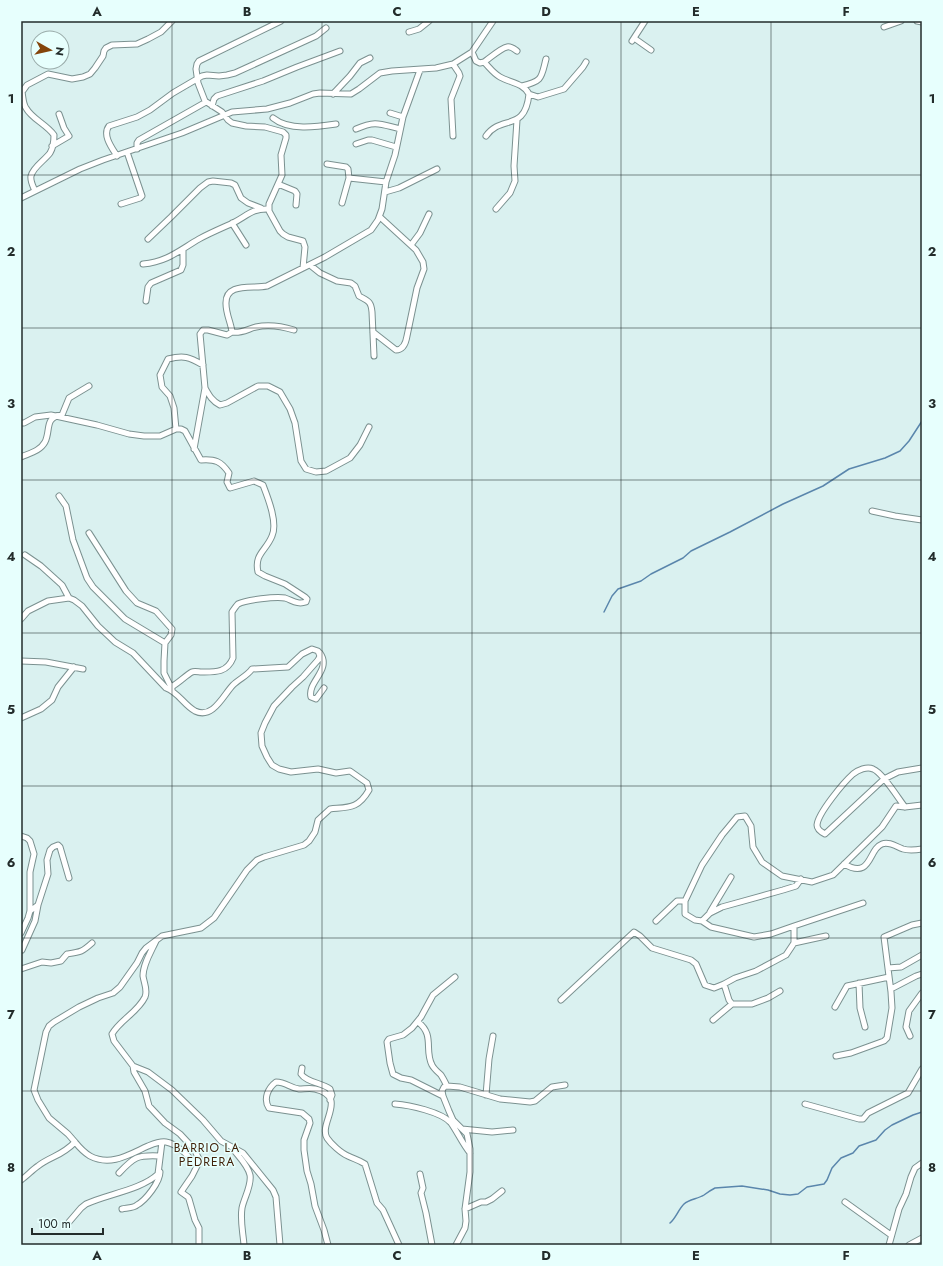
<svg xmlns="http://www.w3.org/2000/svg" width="943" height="1266" font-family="Jost,sans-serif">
	<rect width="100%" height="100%" fill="#daf1f0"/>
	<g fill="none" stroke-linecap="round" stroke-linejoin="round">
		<path stroke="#5a86ac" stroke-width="1.5" d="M 604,612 L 612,596 L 618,589 L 641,581 L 651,574 L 683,558 L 691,551 L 730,532 L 783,504 L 823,486 L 849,469 L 885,458 L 900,451 L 909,441 L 922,421
			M 670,1223 C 676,1218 678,1210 684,1204 C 689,1199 698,1199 704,1195 C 708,1192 711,1190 715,1188 L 742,1186 L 768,1190 L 780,1194 L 790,1195 L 798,1194 L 807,1187 L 824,1184 L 827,1180 L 832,1168 L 841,1158 L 853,1153 L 859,1146 L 876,1140 L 885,1130 L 892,1125 L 913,1115 L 922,1112"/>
		<defs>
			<path id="street" d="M 281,21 L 199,61 L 197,64 L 196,69 L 198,83 L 205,101 L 222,112 L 228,120 L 232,123 L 246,126 L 265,127 L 283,132 L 286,135 L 286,138 L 281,155 L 282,175 L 269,204 L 269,211 L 280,231 L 283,234 L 288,237 L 303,241 L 305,247 L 303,268
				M 917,21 L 922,22
				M 884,27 L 901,21
				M 409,32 L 419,29 L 429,21
				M 634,38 L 651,50
				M 632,41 L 645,21
				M 472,52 L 476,61 L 480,63 L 484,62 C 490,68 493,73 500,77 C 511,83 523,83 529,94 C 525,133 501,114 486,136
				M 484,62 C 490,58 501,48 507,47 C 511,46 514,49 517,51
				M 453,64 L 459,73 L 460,76 L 451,99 L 453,136
				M 522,86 C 543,81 541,78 546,59
				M 333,94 L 350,76 L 360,63 L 370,58
				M 529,94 L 538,97 L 564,89 L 583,67 L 586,62
				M 212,106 L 214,99 L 217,96 L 263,81 L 297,67 L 340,51
				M 390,113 L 403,117
				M 273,118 C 289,131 316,127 336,124
				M 356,129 C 376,120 380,124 400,129
				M 356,144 L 368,140 L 372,140 L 396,147
				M 52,146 L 69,136 L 64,128 L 59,114
				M 137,149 L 137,143 L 139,140 L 206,102
				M 117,156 C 112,148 102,135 109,126 L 137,117 L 150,110 L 173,93 L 202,76 L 207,75 L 219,76 L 227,75 L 235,73 L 316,36 L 326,28
				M 327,164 L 346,167 L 348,169 L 349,178 L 342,203
				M 349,178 L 386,182
				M 278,184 L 295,191 L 297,194 L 296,205
				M 35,191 C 33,186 30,181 31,176 C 33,167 44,161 50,153 C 53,148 54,141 54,135 C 46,124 32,119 26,108 C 23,104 23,97 22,92 L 27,85 L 48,74 L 72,79 L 83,77 L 90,74 L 95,68 L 103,56 L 104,51 L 106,48 L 112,45 L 137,44 L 148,39 L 161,32 L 172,21
				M 385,192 L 399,188 L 437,169
				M 21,198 L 80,169 L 103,160 L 182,133 L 232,112 L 267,109 L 290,103 L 313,94 L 320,93 L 351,94 L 359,89 L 380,73 L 392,71 L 436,68 L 453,64 L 472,52 L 493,21
				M 121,204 L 140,198 L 142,196 L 127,152
				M 496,209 L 510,193 L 515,181 L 514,166 L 517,120
				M 232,223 L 246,245
				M 148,239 L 171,217 L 200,188 L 208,182 L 213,181 L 231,183 L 235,185 L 241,198 L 248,203 L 261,208
				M 411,245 L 420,233 L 429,214
				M 143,264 C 167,262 180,250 199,239 C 210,233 222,228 233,223 C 247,216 252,208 269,209
				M 310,265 L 320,273 L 337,281 L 351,283 L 355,286 L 359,296 C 368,301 371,301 372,312 L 374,356
				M 146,301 L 148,287 L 151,283 L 181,270 L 183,265 L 183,250
				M 232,332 C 240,334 248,329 256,327 C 269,324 281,326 294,330
				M 373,332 L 396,350 C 404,350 406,342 407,336 L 417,288 L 424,269 L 423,262 L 416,250 L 380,217
				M 205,388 C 209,395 212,401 220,405 L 227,403 L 258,386 L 268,386 L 280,392 L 290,409 L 295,423 L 301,461 L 306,469 L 316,472 L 326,471 L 350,458 L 360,445 L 369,427
				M 21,423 L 24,423 L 35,417 L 51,415 L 97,425 L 129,434 L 144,436 L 160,436 L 176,429 L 181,429 L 185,431 L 201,460 C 215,459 221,461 229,473 L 227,482 L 230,488 L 254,481 L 263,485 C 268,498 278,523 272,536 C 266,551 254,554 258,572 L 265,576 L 285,584 L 305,597 L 307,599 L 306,602 C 297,605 292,600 285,598 C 276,596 246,600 238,604 C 236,606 234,609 232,612 L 233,658 C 227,673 215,672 201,672 C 199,672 194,671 192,672 C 186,675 179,683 171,687
				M 176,429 L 174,408 L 170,396 L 162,387 L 160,375 L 168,359 C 184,355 189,357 203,365
				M 194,449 L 205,388 L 200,334 L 203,330 L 208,330 L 227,335 L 232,332 C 231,323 226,314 226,304 C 225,282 252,289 267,286 L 325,257 L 371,230 L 378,220 L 382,209 L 386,182 L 395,155 L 403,117 L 420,70
				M 21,457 C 30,453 40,451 45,442 C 51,430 44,417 62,415 L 69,398 L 89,386
				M 59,496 L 66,506 L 73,540 L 87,578 L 93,587 L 125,619 L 165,643
				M 872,511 L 895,516 L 922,520
				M 89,533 L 126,591 L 137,603 L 156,611 L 172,629 L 171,635 L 165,643 L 164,661 L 164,673 L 172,689
				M 25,555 L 41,566 L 62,585 L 69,598
				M 21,619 L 28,611 L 48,601 L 69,598 L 74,600 L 82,606 L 98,626 L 115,642 L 133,653 L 166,688 C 178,692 184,705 195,711 C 213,720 224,694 233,685 C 239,679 247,676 252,669 L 288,667 L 302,654 L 312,649 L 318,651 L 320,656 L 318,660 L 303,677 L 292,687 L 274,706 L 265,723 L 261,733 L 262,746 L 267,757 L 272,765 L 279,769 L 291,772 L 318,769 L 336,773 L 350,771 L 367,783 L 369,790 C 358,809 349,807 330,809 L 318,820 L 315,832 L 309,841 L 304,845 L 264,857 L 257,860 L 247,870 L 214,918 L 201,928 L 162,936 L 146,948 L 142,953 L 137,963 L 120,987 L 113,993 L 98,998 L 79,1007 L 54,1022 L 49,1026 L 46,1032 L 34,1090 L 38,1100 L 49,1118 L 68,1134 L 75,1142 C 62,1156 51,1156 38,1166 C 32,1170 27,1176 21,1180
				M 320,653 C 332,670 307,682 311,697 L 316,699 L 324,688
				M 21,661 L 46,662 L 83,669
				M 21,718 L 41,709 L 52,700 L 58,687 L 74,667
				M 905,807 C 898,798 882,772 873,769 C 867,766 858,770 853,774 C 844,782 818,813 817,825 C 817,829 821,832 825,834 L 884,779 L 898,772 L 922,768
				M 21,836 L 27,838 L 30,841 L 34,854 L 30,872 L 30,911 L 28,918 L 21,933
				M 844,864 C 872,880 868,849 882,844 C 889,841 897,847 903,849 C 910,851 916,850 922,849
				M 801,879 L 796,886 L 783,890 L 722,907 L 710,913 L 702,921 L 695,920 L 685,914 L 685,901 L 702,865 L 722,835 L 737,817 L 745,816 L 751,826 L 753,847 L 762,862 L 782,876 L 812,882 L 833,875 L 882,827 L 896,806 L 905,807 L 922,805
				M 30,911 L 38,905 L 48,874 L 47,860 L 50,850 L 53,847 L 58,845 L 60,847 L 69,878
				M 710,912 L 731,877
				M 656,921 L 677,901 L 685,901
				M 794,926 L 863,903
				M 156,941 C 151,952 143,964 143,976 C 144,983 148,990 145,997 C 138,1012 120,1020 112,1034 L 114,1041 L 133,1066 L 148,1072 L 172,1090 L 203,1120 L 221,1141 L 243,1153 L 273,1190 L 276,1197 L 280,1245
				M 794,943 L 826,936
				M 22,950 L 35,921 L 38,905
				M 888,968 L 901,967 L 922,955
				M 21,969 L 42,962 L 51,963 L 61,961 L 67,954 C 81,952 82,952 92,943
				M 859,983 L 860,1008 L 865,1027
				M 724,984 L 729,1000 L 732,1004
				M 891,989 L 916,976 L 922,974
				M 561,1000 L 634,932 L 640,936 L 652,948 L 691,960 L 696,964 L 705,985 L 714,988 L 724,984 L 735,978 L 756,971 L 786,955 L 794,943 L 794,926 L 771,934 L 754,937 L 711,927 L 702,921
				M 835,1007 L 847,986 L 889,977
				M 713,1020 L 732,1004 L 752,1004 L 768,998 L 780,991
				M 418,1022 C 435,1035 424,1050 432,1065 C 434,1069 438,1072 441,1075 C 443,1078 445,1082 447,1086
				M 910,1036 L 906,1027 L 909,1011 L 922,993
				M 836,1056 L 851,1053 L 884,1041 L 887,1038 L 892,1008 L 891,992 L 884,937 L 912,925 L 922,923
				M 302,1068 L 301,1074 C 306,1082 322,1083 330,1089 L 332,1095 L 330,1100
				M 486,1095 L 489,1059 L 493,1036
				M 443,1096 L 411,1080 L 401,1078 L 393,1074 L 390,1063 L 387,1042 L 389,1039 L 403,1035 L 412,1028 L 421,1017 L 433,995 L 455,977
				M 395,1104 C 409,1105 442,1112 451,1123 C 458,1133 462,1143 470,1153
				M 805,1104 L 859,1119 L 863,1119 L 868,1113 L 908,1093 L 922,1069
				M 462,1129 L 492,1132 L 513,1130
				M 75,1142 C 79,1147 85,1153 90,1156 C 111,1167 130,1154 148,1146 C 153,1144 160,1141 166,1142 C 178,1144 189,1157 197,1166 L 199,1159 L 194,1149 L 180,1134 L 165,1123 L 149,1106 L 145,1091 L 134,1072 L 133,1066
				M 233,1149 C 238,1156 248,1165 250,1175 C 252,1185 244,1198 242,1208 C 240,1221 243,1232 244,1245
				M 197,1166 L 192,1176 L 181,1192 L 188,1197 L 189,1199 L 195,1220 L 199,1228 L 199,1245
				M 119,1173 C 134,1157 137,1155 159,1156
				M 420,1174 L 423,1188 L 421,1193 L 426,1213 L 432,1245
				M 845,1202 L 891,1235
				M 122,1209 C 127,1208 134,1208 137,1205 C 146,1200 160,1182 160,1172
				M 465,1209 L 481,1202 L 486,1202 L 492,1199 L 502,1191
				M 69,1222 L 81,1208 L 86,1204 C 107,1194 141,1190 158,1174 L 162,1142
				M 328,1245 L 324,1230 L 315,1206 L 311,1184 L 307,1171 L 304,1150 L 304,1140 L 310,1123 L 309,1119 L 302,1113 L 269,1108 C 263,1099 268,1088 276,1082 C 286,1082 290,1088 299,1089 C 304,1089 310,1088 315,1089 C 349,1097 318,1123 327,1138 C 331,1144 341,1153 348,1156 C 354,1159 359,1160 365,1164 L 377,1203 L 383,1210 L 399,1245
				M 456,1245 L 465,1228 L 466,1221 L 465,1209 L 470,1172 L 470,1149 L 467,1134 L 453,1120 L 449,1111 L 443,1096 L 442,1091 L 444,1087 L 447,1086 L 460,1087 L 500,1099 L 530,1102 L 535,1101 L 552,1087 L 565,1085
				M 889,1245 L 899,1209 L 906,1194 L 911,1177 L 915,1168 L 922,1163
				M 909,1245 L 922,1238"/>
		</defs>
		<use href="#street" stroke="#7b9190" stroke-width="7"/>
		<use href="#street" stroke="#fff" stroke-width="5"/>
	</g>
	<path fill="none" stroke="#232c2b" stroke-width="1" stroke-opacity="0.55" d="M 172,21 L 172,1245M 322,21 L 322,1245M 472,21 L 472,1245M 621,21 L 621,1245M 771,21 L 771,1245M 21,175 L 922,175M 21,328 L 922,328M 21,480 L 922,480M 21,633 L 922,633M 21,786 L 922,786M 21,938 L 922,938M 21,1091 L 922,1091"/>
	<g text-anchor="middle" stroke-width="3" stroke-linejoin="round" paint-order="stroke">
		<g font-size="12" letter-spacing="1" fill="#42220a" stroke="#e7fffd">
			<text x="207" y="1152">BARRIO LA<tspan x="207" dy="14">PEDRERA</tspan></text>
		</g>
	</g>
	<rect width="943" height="1266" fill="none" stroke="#e7fffd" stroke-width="44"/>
	<g transform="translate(50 50) rotate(98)"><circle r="19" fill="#e7fffd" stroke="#99aba9"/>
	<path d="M0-3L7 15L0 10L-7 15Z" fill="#84440b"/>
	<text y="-6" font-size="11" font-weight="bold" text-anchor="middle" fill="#232c2b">N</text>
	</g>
	<path d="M32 1228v6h71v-6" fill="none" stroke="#232c2b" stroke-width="2"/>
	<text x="38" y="1228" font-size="12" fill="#232c2b" stroke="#e7fffd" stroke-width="3" paint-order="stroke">100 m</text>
	<rect x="22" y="22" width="899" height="1222" fill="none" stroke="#232c2b" stroke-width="1.5"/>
	<g font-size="13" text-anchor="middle" font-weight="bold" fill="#232c2b">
		<text x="97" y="16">A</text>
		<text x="247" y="16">B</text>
		<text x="397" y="16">C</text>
		<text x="546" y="16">D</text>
		<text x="696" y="16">E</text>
		<text x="846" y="16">F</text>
		<text x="11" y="103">1</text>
		<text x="932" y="103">1</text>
		<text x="11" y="256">2</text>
		<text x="932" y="256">2</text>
		<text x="11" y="408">3</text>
		<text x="932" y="408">3</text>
		<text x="11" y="561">4</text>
		<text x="932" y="561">4</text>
		<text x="11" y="714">5</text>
		<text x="932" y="714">5</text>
		<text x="11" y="867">6</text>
		<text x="932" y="867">6</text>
		<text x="11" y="1019">7</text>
		<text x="932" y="1019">7</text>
		<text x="11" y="1172">8</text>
		<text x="932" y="1172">8</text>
		<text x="97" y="1260">A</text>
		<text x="247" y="1260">B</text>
		<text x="397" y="1260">C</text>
		<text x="546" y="1260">D</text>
		<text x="696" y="1260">E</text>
		<text x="846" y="1260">F</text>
	</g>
</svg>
